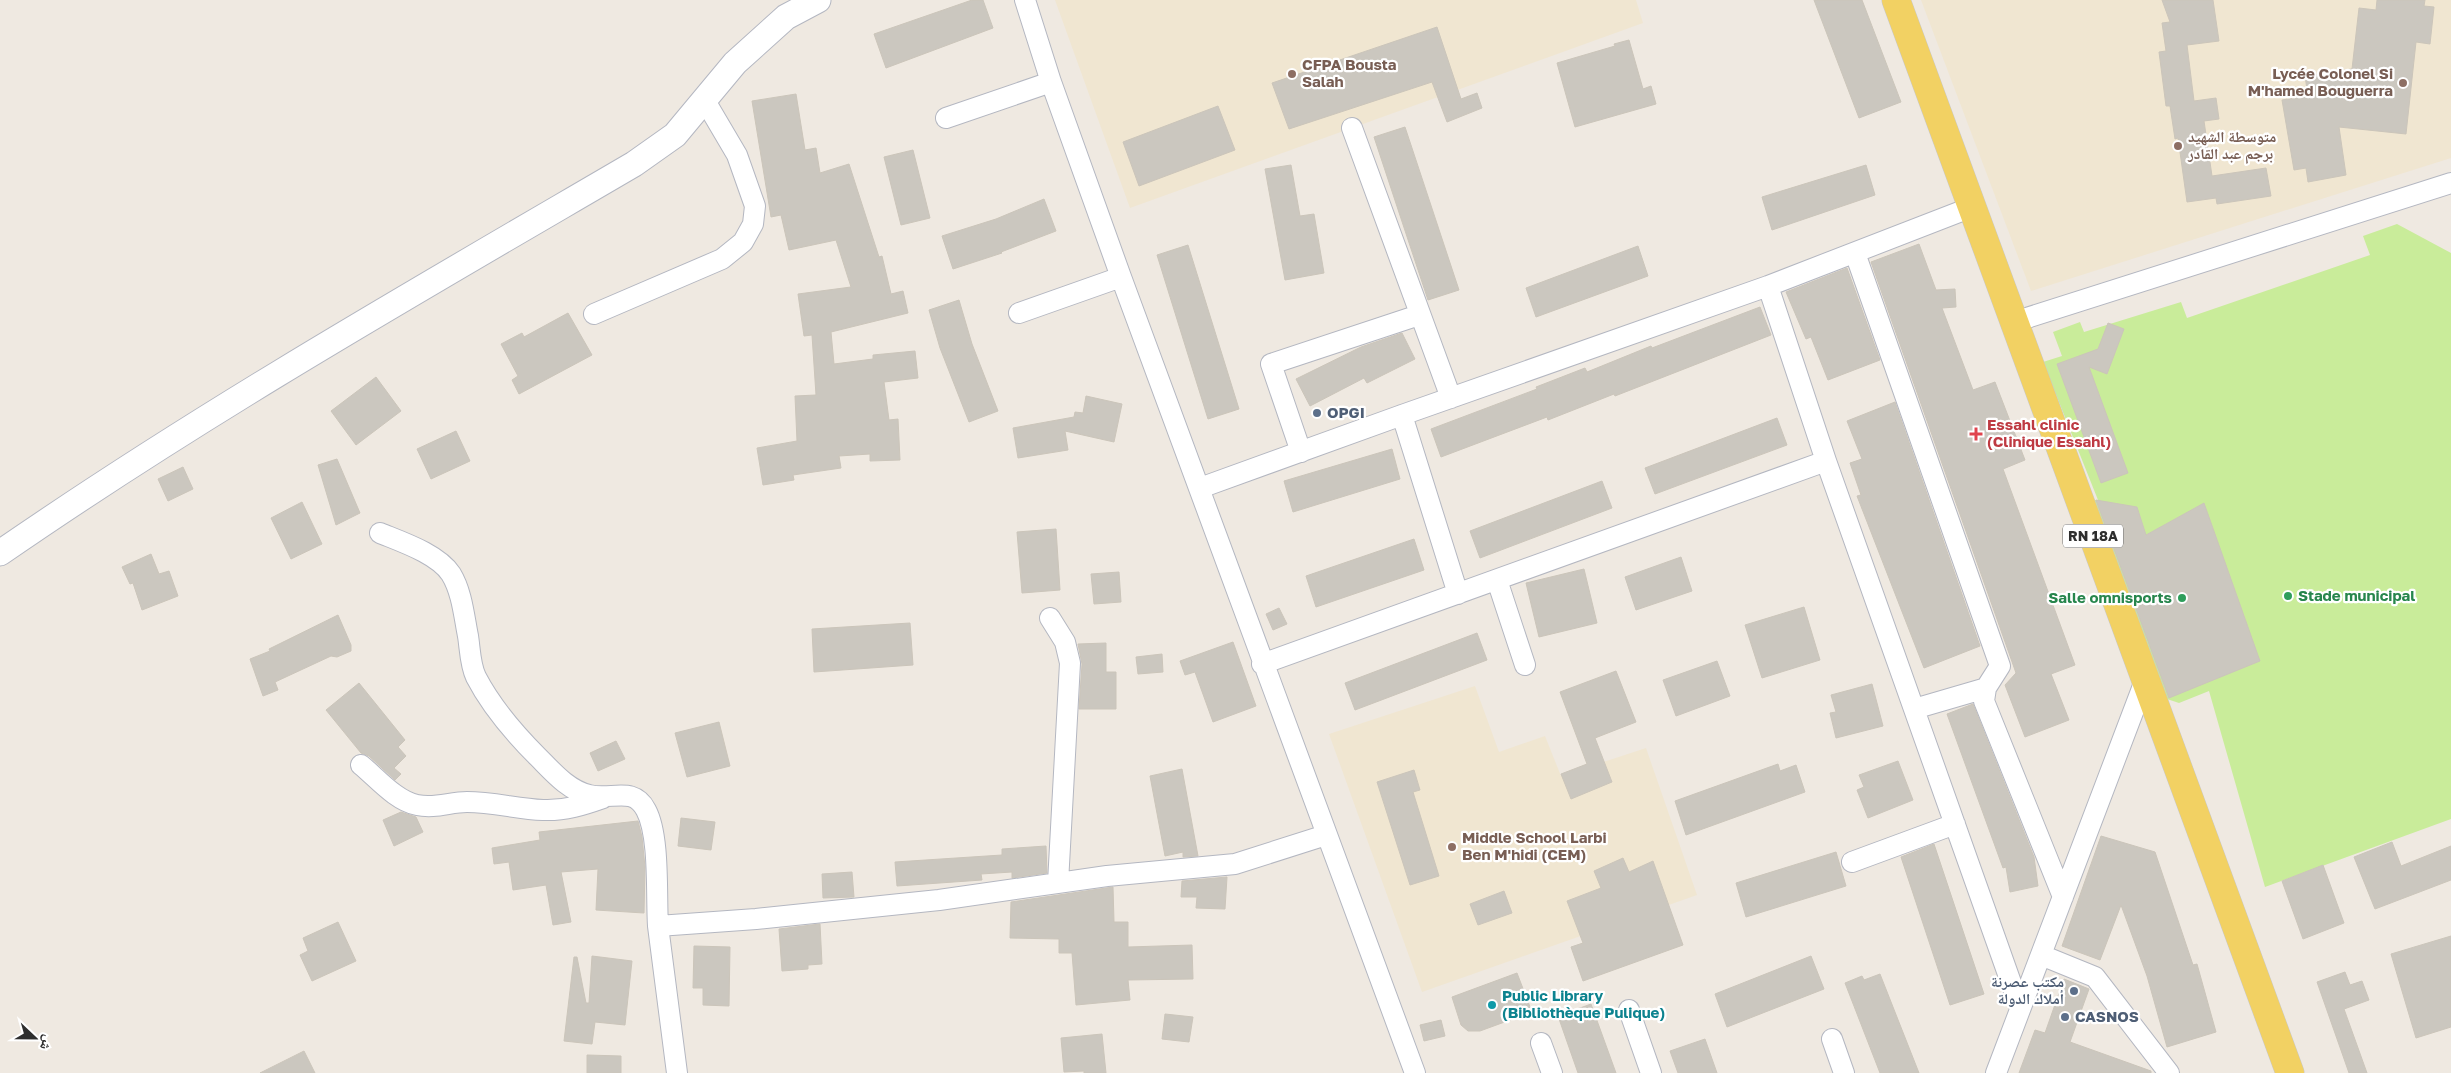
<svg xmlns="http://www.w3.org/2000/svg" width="2451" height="1073" font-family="'Golos Text','Noto Naskh Arabic',sans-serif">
	<rect width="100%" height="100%" fill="#efe9e1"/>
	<path fill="#f0e6d1" d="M 1055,0 L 1636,0 L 1643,23 L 1130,208 Z
		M 1921,0 L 2451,0 L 2451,158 L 2031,291 Z
		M 1475,686 L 1499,752 L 1545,736 L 1561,776 L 1646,748 L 1697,895 L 1422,992 L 1329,734 Z"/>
	<path fill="#c9ec9a" d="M 2397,224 L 2451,253 L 2451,819 L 2265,887 L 2209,691 L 2179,703 L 2167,699 L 2087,500 L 2098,500 L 2043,362 L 2062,356 L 2053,332 L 2080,322 L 2084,332 L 2181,302 L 2187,318 L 2370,255 L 2363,236 Z"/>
	<path fill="#cbc7bf" stroke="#cbc5ba" d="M 972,0 L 983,0 L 993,28 L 886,68 L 874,34 Z
		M 1814,0 L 1862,0 L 1901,102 L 1859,118 Z
		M 2162,0 L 2213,0 L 2219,41 L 2187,45 L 2194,101 L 2216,98 L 2219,119 L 2204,121 L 2212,176 L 2266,168 L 2271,196 L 2217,204 L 2216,198 L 2187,202 L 2178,138 L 2175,139 L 2170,106 L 2166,106 L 2159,52 L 2166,51 L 2162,23 L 2170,22 Z
		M 2377,0 L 2425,0 L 2424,6 L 2434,7 L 2430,44 L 2416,42 L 2406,134 L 2339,127 L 2346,175 L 2308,182 L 2306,168 L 2294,170 L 2282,100 L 2308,96 L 2305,76 L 2352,69 L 2359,8 L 2376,10 Z
		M 1437,27 L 1461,99 L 1477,93 L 1482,108 L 1447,122 L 1432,82 L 1289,129 L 1272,83 Z
		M 1629,40 L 1643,89 L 1651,86 L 1656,104 L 1575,127 L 1557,63 L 1615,46 L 1614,44 Z
		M 796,94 L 805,150 L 816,148 L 820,173 L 849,164 L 879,257 L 882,256 L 891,294 L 903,291 L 908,313 L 831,332 L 834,364 L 873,359 L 873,355 L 915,351 L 918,378 L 884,382 L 889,420 L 898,419 L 900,460 L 870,461 L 870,454 L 839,456 L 841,468 L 793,475 L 794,480 L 763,485 L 757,448 L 797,441 L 795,396 L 816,395 L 812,335 L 804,336 L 798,294 L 851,287 L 836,240 L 789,250 L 781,215 L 771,217 L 752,101 Z
		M 1218,106 L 1235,150 L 1139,186 L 1123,142 Z
		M 1405,127 L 1459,290 L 1428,300 L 1374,137 Z
		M 913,150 L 930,218 L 901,225 L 884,157 Z
		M 1291,165 L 1300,216 L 1314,214 L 1324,273 L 1285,280 L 1265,169 Z
		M 1866,165 L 1875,195 L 1772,230 L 1762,197 Z
		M 1044,199 L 1056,231 L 1001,252 L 1002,253 L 953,269 L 942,236 L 996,219 Z
		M 1919,244 L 1936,290 L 1955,289 L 1956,307 L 1942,308 L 1973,390 L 1995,382 L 2025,460 L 2003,469 L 2075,665 L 2051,674 L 2069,720 L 2025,737 L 2005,685 L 2016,673 L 1871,262 Z
		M 1188,245 L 1239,409 L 1208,419 L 1157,255 Z
		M 1638,246 L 1648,276 L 1536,317 L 1526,288 Z
		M 1847,268 L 1880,360 L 1828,380 L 1811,337 L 1806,339 L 1786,292 Z
		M 959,300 L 972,344 L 998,411 L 969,422 L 940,348 L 929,310 Z
		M 1760,307 L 1771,335 L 1615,396 L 1614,394 L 1548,420 L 1547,417 L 1441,457 L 1431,429 L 1537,389 L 1536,387 L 1585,368 L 1587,372 L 1651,346 L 1652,348 Z
		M 568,313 L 592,355 L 519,394 L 512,380 L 518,376 L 501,344 L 522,333 L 524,337 Z
		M 2108,323 L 2124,329 L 2107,374 L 2089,367 L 2128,473 L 2101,483 L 2057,364 L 2098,349 Z
		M 1402,333 L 1415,359 L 1367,383 L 1364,378 L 1310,406 L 1296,379 L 1361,347 Z
		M 376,377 L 401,411 L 356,445 L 331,411 Z
		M 1086,396 L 1122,404 L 1114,442 L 1065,431 L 1068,450 L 1018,458 L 1013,428 L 1074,417 L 1075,412 L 1083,413 Z
		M 1895,402 L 1980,646 L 1924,668 L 1857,496 L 1861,495 L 1850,463 L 1862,459 L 1847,421 Z
		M 1777,418 L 1787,445 L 1655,494 L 1645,468 Z
		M 456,431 L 470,461 L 431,479 L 417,449 Z
		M 1392,449 L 1400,479 L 1293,512 L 1284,481 Z
		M 337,459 L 360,513 L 336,525 L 318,465 Z
		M 183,467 L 193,489 L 168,501 L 158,479 Z
		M 1602,481 L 1612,508 L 1480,558 L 1470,531 Z
		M 2096,500 L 2137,507 L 2146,535 L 2204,503 L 2260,661 L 2169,698 Z
		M 302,502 L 322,544 L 291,559 L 271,518 Z
		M 1056,529 L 1060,590 L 1022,593 L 1017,532 Z
		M 1414,539 L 1424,570 L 1316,607 L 1306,576 Z
		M 151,554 L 159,574 L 169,571 L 178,596 L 142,610 L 133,583 L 130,584 L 122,567 Z
		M 1681,557 L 1692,591 L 1636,610 L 1625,577 Z
		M 1584,569 L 1597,623 L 1539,637 L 1526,583 Z
		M 1119,572 L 1121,602 L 1094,604 L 1091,574 Z
		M 1804,607 L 1820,660 L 1762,678 L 1745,625 Z
		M 1279,608 L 1287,624 L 1273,630 L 1266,614 Z
		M 338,615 L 351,645 L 351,651 L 337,657 L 331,656 L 275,682 L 278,690 L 263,696 L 250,659 L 270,651 L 269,649 Z
		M 910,623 L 913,665 L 814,672 L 812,629 Z
		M 1477,633 L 1487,660 L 1355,710 L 1345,683 Z
		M 1233,642 L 1256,706 L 1213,722 L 1195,672 L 1185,675 L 1180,661 Z
		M 1106,643 L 1106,672 L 1116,672 L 1116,709 L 1079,709 L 1082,664 L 1078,644 Z
		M 1162,654 L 1163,672 L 1138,674 L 1136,657 Z
		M 1717,661 L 1730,696 L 1676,716 L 1663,680 Z
		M 1616,671 L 1636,722 L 1595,738 L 1612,782 L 1571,799 L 1561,774 L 1587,764 L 1560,692 Z
		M 359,683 L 405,740 L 398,747 L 406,756 L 394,768 L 401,774 L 395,780 L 369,756 L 361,753 L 326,710 Z
		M 1872,684 L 1883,726 L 1836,738 L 1830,713 L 1836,712 L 1831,695 Z
		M 1973,704 L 2034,857 L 2038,886 L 2010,892 L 2006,867 L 2003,868 L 1947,714 Z
		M 719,722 L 730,766 L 687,777 L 675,733 Z
		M 616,741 L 625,759 L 598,771 L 590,753 Z
		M 1898,761 L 1913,800 L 1868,818 L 1857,790 L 1864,787 L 1859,775 Z
		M 1778,764 L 1780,771 L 1796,765 L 1805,792 L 1686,835 L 1675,801 Z
		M 1182,769 L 1198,856 L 1183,857 L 1183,852 L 1165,856 L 1150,776 Z
		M 1414,770 L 1420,790 L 1413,792 L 1439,876 L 1410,885 L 1377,782 Z
		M 401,812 L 416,817 L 423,832 L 394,846 L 383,820 Z
		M 681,818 L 715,822 L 711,850 L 678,846 Z
		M 638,821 L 642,837 L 645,867 L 644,913 L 596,910 L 598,869 L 561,872 L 571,922 L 553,925 L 546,885 L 513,890 L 509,862 L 494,864 L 492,848 L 540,840 L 539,832 Z
		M 2101,836 L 2155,852 L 2193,965 L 2197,964 L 2216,1032 L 2167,1047 L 2147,976 L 2121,905 L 2100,960 L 2062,946 Z
		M 2392,842 L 2401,866 L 2451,846 L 2451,880 L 2375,909 L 2354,857 Z
		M 1934,844 L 1984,994 L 1950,1005 L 1901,857 Z
		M 1046,846 L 1047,873 L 1012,878 L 1012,872 L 981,874 L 982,880 L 897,886 L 895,862 L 1002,855 L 1002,849 Z
		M 1836,852 L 1846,886 L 1746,917 L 1736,883 Z
		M 1623,858 L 1629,872 L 1653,861 L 1683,945 L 1583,981 L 1571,947 L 1583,943 L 1567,901 L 1601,888 L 1594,871 Z
		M 2323,865 L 2344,923 L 2303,939 L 2282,881 Z
		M 852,872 L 854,897 L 823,898 L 822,874 Z
		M 1227,877 L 1225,909 L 1196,908 L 1197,897 L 1181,897 L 1182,881 Z
		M 1113,887 L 1114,922 L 1128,922 L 1128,947 L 1192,945 L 1193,979 L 1128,980 L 1130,1000 L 1076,1005 L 1072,953 L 1059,953 L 1059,939 L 1010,938 L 1011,902 Z
		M 1504,891 L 1512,913 L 1478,925 L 1470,904 Z
		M 338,922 L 356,961 L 312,981 L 300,955 L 308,951 L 303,938 Z
		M 820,924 L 822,964 L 808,965 L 808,969 L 782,971 L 779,929 Z
		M 2451,936 L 2451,1027 L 2416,1038 L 2391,954 Z
		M 694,946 L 730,947 L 729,1006 L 703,1005 L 703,988 L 693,988 Z
		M 592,956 L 632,961 L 625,1025 L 595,1022 L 592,1044 L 564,1041 L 574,957 L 577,957 L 586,1003 L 589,1003 Z
		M 1811,956 L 1824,989 L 1727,1027 L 1715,994 Z
		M 2345,972 L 2350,985 L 2362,981 L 2369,1000 L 2344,1009 L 2367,1073 L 2349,1073 L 2317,982 Z
		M 1517,973 L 1532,1012 L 1480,1031 L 1468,1031 L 1461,1025 L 1452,997 Z
		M 1880,974 L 1919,1073 L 1880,1073 L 1845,983 L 1862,976 L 1864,980 Z
		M 2064,979 L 2089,989 L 2070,1042 L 2151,1071 L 2151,1073 L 2019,1073 L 2035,1030 L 2045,1033 Z
		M 1591,1004 L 1616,1073 L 1578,1073 L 1558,1016 Z
		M 1165,1014 L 1193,1017 L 1189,1042 L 1162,1039 Z
		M 1441,1020 L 1445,1036 L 1424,1041 L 1420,1025 Z
		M 1102,1034 L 1106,1073 L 1084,1073 L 1084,1071 L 1064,1072 L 1061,1038 Z
		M 1705,1039 L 1717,1073 L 1678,1073 L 1670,1051 Z
		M 304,1051 L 315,1073 L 260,1073 Z
		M 587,1055 L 621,1056 L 621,1073 L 587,1073 Z"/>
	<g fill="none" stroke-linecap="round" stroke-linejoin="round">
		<defs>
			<path id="minor" d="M 1025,0 L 1051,82 L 1121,277 L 1415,1073
				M 946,118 L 1051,82
				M 1352,128 L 1451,398
				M 1855,253 L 2000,666 L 1986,688 L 1984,701 L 2063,897
				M 1768,286 L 1826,461 L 2020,1008
				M 1019,313 L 1121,277
				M 594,314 L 722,259 L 743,242 L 753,224 L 755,206 L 737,155 L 704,99
				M 2014,322 L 2451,183
				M 1402,415 L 1458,594
				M 1301,452 L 1271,364 L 1419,315
				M 1200,488 L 1402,415 L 1768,286 L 1972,207
				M 380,533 C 402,542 438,554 451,574 C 462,592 464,616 468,636 C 470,648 470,665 476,677 C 491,706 515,734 538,757 C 553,772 568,790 589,795 C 611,801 633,785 646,810 C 660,836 656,895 658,926
				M 1497,580 L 1525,665
				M 1050,618 L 1065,642 L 1070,663 L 1058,883
				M 1262,664 L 1826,461
				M 1914,709 L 1986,688
				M 361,765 C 377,778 396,801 417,805 C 435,809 450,802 467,802 C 493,802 518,809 543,810 C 565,811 583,805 603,798
				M 1852,862 L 1955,824
				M 2041,955 L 2095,977 L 2169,1073
				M 1629,1010 L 1651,1073
				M 1832,1039 L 1844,1073
				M 1541,1043 L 1552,1073
				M 677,1073 L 658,926 L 756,919 L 939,900 L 1107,876 L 1235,864 L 1326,835
				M 1996,1073 L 2146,678"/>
			<path id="tertiary" d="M 0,553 C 204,412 420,289 634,164 L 675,135 L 735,63 L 786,17 L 818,0"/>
			<path id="primary" d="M 1896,0 L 2290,1073"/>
		</defs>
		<use href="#minor" stroke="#b4b7c1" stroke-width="22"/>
		<use href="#tertiary" stroke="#b4b7c1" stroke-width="27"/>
		<use href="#primary" stroke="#c9c9c9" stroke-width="29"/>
		<use href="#minor" stroke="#fff" stroke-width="20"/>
		<use href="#tertiary" stroke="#fff" stroke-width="25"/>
		<use href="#primary" stroke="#f2d163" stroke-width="28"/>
	</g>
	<g fill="#8d6e63" stroke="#fff" stroke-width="2">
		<circle cx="1292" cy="74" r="5"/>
		<circle cx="2403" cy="83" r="5"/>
		<circle cx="2178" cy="146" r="5"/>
		<circle cx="1452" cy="847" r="5"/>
	</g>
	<g fill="#5c6f8a" stroke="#fff" stroke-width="2">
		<circle cx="1317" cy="413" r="5"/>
		<circle cx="2074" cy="991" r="5"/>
		<circle cx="2065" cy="1017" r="5"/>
	</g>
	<path fill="#e0444e" stroke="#fff" stroke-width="2" d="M1973.5 426.5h5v5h5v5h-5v5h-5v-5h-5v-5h5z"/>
	<g fill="#2e9e5b" stroke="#fff" stroke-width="2">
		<circle cx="2288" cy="596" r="5"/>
		<circle cx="2182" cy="598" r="5"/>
	</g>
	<circle fill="#0f9aa8" stroke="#fff" stroke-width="2" cx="1492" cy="1005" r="5"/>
	<g text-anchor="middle" stroke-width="4.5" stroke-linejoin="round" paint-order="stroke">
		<rect fill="#fff" stroke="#6d6d6d" stroke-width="1" x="2063" y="524.5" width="60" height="23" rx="4"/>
		<g font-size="14" font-weight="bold" fill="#2e2e2e">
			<text x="2093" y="541">RN 18A</text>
		</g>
		<g font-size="15" font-weight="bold" fill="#785e54" stroke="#fff" text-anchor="start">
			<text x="1302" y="70">CFPA Bousta<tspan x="1302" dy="17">Salah</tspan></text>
			<text x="2393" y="79" text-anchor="end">Lycée Colonel Si<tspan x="2393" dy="17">M'hamed Bouguerra</tspan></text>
			<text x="2188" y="142">متوسطة الشهيد<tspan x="2188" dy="17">برجم عبد القادر</tspan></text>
			<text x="1462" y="843">Middle School Larbi<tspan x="1462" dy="17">Ben M'hidi (CEM)</tspan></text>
		</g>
		<g font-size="15" font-weight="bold" fill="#4e5e75" stroke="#fff" text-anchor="start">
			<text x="1327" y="418">OPGI</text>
			<text x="2064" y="987" text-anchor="end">مكتب عصرنة<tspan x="2064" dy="17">أملاك الدولة</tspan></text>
			<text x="2075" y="1022">CASNOS</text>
		</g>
		<g font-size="15" font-weight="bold" fill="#be3a42" stroke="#fff" text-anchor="start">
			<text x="1987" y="430">Essahl clinic<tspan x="1987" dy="17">(Clinique Essahl)</tspan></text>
		</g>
		<g font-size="15" font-weight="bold" fill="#27864d" stroke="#fff" text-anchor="start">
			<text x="2298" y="601">Stade municipal</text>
			<text x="2172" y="603" text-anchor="end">Salle omnisports</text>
		</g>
		<g font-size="15" font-weight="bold" fill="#0d838f" stroke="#fff" text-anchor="start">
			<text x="1502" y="1001">Public Library<tspan x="1502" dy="17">(Bibliothèque Pulique)</tspan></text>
		</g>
	</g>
	<g transform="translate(35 1038) rotate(112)" stroke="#ffffff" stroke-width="4" paint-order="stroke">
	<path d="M0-4L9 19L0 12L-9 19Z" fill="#2e2e2e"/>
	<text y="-8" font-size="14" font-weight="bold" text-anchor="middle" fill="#2e2e2e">ش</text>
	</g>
</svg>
